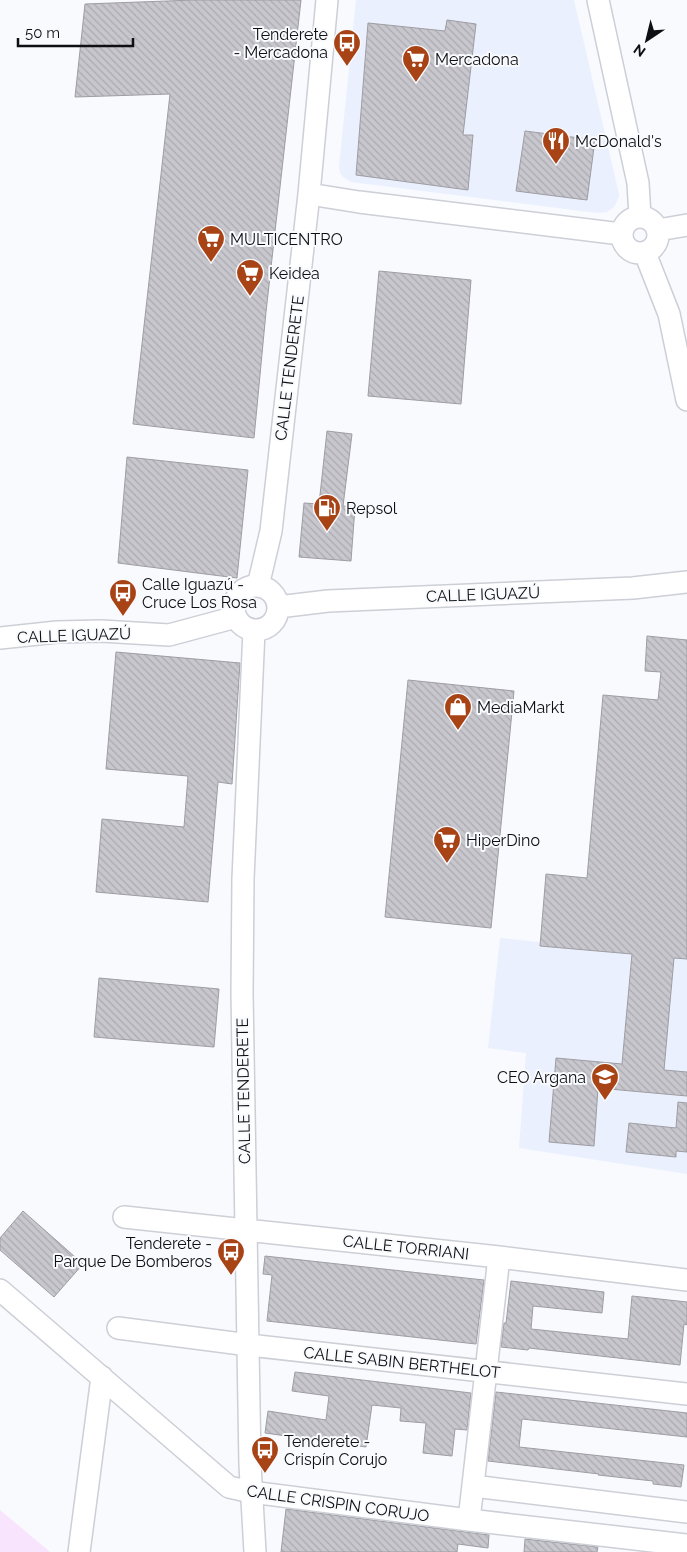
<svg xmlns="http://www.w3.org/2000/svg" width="687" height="1552" font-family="Raleway,sans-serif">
	<defs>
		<pattern id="building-back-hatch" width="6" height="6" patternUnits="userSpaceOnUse" patternTransform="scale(1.25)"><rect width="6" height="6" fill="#c8c7ce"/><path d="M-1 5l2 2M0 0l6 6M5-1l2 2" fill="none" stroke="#abaab0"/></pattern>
	</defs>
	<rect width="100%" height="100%" fill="#f8fafe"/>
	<path fill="#eaf0fe" d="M 356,0 L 574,0 L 619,194 L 619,197 L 614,207 L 607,212 L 597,213 L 351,182 L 343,177 L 340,173 L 339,166 Z
		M 500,938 L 687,958 L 687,1174 L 519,1148 L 526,1053 L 488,1048 Z"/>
	<path fill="#f9e4fd" d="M 0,1510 L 50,1552 L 0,1552 Z"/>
	<path fill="url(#building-back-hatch)" stroke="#9e9da3" d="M 194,0 L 301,0 L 266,312 L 254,438 L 133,424 L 170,94 L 75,97 L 85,4 Z
		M 447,20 L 476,24 L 463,135 L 473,135 L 468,190 L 356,175 L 368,23 L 445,31 Z
		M 525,131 L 595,140 L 587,200 L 516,191 Z
		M 379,271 L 471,280 L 461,404 L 368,396 Z
		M 327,431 L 352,434 L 343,506 L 355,507 L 351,561 L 299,557 L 304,503 L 319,504 Z
		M 127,457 L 248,470 L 237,578 L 118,563 Z
		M 647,636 L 687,640 L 687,959 L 674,958 L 664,1070 L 687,1072 L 687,1096 L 598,1088 L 594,1146 L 549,1142 L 556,1058 L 622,1064 L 632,954 L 540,946 L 546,874 L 587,878 L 603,695 L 658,700 L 661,672 L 645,671 Z
		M 116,652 L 240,663 L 232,784 L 218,782 L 208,902 L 96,892 L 102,819 L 184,827 L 188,776 L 106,769 Z
		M 408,680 L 514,691 L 491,928 L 385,917 Z
		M 99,978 L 219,989 L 214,1047 L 94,1037 Z
		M 678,1102 L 687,1103 L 687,1152 L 676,1151 L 676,1157 L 626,1152 L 629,1123 L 676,1128 Z
		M 23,1211 L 83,1264 L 54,1297 L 0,1250 L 0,1238 Z
		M 265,1256 L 484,1280 L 476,1344 L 267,1321 L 272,1275 L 263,1274 Z
		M 511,1281 L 604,1292 L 602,1313 L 533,1306 L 531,1329 L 628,1339 L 632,1296 L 687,1302 L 687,1325 L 684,1324 L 680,1365 L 529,1348 L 528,1350 L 501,1347 L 504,1323 L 506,1323 Z
		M 295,1372 L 471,1393 L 467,1430 L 455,1429 L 452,1456 L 423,1453 L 426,1423 L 400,1421 L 401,1408 L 372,1405 L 366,1447 L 265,1433 L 268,1411 L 326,1420 L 329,1396 L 292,1391 Z
		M 496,1392 L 687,1413 L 687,1437 L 522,1419 L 519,1447 L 684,1465 L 681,1487 L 653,1484 L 653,1481 L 598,1475 L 599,1474 L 488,1461 Z
		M 286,1509 L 489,1535 L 488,1548 L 458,1544 L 457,1552 L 281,1552 Z
		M 525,1539 L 598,1547 L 597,1552 L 524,1552 Z"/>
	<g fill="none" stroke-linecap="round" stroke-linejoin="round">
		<defs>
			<path id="minor" d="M 598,0 L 638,183 L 640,217
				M 309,194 L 359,202 L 621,234
				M622 235a18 18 0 1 1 36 0a18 18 0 1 1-36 0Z
				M 658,230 L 687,225
				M 645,253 L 669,314 L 687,400
				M 258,586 L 271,531 L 309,194 L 327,0
				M234 608a22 22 0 1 1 44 0a22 22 0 1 1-44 0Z
				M 278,607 L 328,601 L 633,588 L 687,582
				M 254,630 L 243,879 L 242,993 L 250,1465 L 255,1552
				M 0,638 L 57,632 L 101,631 L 169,635 L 236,617
				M 124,1217 L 499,1257 L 687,1280
				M 0,1290 L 229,1487 L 251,1492 L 469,1520 L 687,1545
				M 118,1328 L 249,1345 L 687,1394
				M 473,1486 L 687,1512
				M 469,1520 L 499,1257
				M 79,1552 L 102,1377"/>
		</defs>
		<use href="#minor" stroke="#cccfd6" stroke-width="24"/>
		<use href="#minor" stroke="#fff" stroke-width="21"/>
	</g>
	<defs>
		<symbol id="bus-pin" viewBox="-11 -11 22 30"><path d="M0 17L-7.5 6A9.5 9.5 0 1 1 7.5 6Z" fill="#a84315" stroke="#f8fafe"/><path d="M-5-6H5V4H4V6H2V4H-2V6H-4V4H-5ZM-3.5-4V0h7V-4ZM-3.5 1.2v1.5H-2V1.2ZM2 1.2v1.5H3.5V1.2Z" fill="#fff"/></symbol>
		<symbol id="supermarket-pin" viewBox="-11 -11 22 30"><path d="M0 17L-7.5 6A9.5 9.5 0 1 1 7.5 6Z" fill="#a84315" stroke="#f8fafe"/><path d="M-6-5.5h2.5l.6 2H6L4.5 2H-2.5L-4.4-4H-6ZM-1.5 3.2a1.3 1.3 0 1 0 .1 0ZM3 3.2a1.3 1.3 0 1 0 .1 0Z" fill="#fff"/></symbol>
		<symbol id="restaurant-pin" viewBox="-11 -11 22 30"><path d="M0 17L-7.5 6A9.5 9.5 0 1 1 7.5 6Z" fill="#a84315" stroke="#f8fafe"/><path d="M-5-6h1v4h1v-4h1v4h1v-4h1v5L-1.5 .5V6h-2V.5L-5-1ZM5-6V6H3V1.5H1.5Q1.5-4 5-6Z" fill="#fff"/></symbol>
		<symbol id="fuel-pin" viewBox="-11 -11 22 30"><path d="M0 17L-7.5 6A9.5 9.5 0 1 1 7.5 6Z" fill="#a84315" stroke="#f8fafe"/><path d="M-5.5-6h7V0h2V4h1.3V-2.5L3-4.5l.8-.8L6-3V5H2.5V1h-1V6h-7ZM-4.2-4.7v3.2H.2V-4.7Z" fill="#fff"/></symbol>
		<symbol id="shop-pin" viewBox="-11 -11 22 30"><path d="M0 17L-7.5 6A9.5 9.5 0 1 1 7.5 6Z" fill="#a84315" stroke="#f8fafe"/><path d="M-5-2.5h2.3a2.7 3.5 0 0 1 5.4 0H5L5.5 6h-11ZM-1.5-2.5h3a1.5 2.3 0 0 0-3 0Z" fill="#fff"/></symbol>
		<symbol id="school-pin" viewBox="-11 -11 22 30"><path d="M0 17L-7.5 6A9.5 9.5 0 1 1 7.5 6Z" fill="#a84315" stroke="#f8fafe"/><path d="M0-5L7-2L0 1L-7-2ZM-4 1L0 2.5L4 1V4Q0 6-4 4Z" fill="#fff"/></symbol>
	</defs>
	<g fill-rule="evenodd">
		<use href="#bus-pin" x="331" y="27" width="32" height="43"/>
		<use href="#supermarket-pin" x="400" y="43" width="32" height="43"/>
		<use href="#restaurant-pin" x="540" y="125" width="32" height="43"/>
		<use href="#supermarket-pin" x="195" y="223" width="32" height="43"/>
		<use href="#supermarket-pin" x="234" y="257" width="32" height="43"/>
		<use href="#fuel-pin" x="311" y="492" width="32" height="43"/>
		<use href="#bus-pin" x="107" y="577" width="32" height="43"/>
		<use href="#shop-pin" x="442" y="691" width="32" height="43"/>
		<use href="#supermarket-pin" x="431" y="824" width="32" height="43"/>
		<use href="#school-pin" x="589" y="1061" width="32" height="43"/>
		<use href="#bus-pin" x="215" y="1236" width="32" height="43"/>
		<use href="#bus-pin" x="249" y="1434" width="32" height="43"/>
	</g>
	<g text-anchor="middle" stroke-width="4" stroke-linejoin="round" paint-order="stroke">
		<g font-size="16" fill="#0e0f11" stroke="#f8fafe" text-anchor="start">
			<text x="328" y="40" text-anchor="end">Tenderete<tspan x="328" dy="18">- Mercadona</tspan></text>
			<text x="435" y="65">Mercadona</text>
			<text x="575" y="147">McDonald's</text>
			<text x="230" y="245">MULTICENTRO</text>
			<text x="269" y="279">Keidea</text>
			<text x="346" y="514">Repsol</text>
			<text x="142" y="590">Calle Iguazú -<tspan x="142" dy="18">Cruce Los Rosa</tspan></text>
			<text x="477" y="713">MediaMarkt</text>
			<text x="466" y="846">HiperDino</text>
			<text x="586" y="1083" text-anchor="end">CEO Argana</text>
			<text x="212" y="1249" text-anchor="end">Tenderete -<tspan x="212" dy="18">Parque De Bomberos</tspan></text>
			<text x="284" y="1447">Tenderete -<tspan x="284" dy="18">Crispín Corujo</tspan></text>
		</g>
		<g font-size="16" fill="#0e0f11" stroke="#f8fafe">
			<text transform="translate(289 368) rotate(-83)" y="6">CALLE TENDERETE</text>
			<text transform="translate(483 594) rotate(-2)" y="6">CALLE IGUAZÚ</text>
			<text transform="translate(74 635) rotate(-2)" y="6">CALLE IGUAZÚ</text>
			<text transform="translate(243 1091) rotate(-91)" y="6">CALLE TENDERETE</text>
			<text transform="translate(406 1247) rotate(6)" y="6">CALLE TORRIANI</text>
			<text transform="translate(402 1362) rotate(6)" y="6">CALLE SABIN BERTHELOT</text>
			<text transform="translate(338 1503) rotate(8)" y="6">CALLE CRISPIN CORUJO</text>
		</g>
	</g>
	<g transform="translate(647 40) rotate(215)" stroke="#f8fafe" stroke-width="4" paint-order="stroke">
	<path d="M0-4L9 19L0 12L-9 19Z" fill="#0e0f11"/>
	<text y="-8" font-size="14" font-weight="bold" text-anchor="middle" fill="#0e0f11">N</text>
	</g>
	<path d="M18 38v8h115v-8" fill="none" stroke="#0e0f11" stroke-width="2.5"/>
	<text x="25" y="38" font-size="15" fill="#0e0f11" stroke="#f8fafe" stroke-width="4" paint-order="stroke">50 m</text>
</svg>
